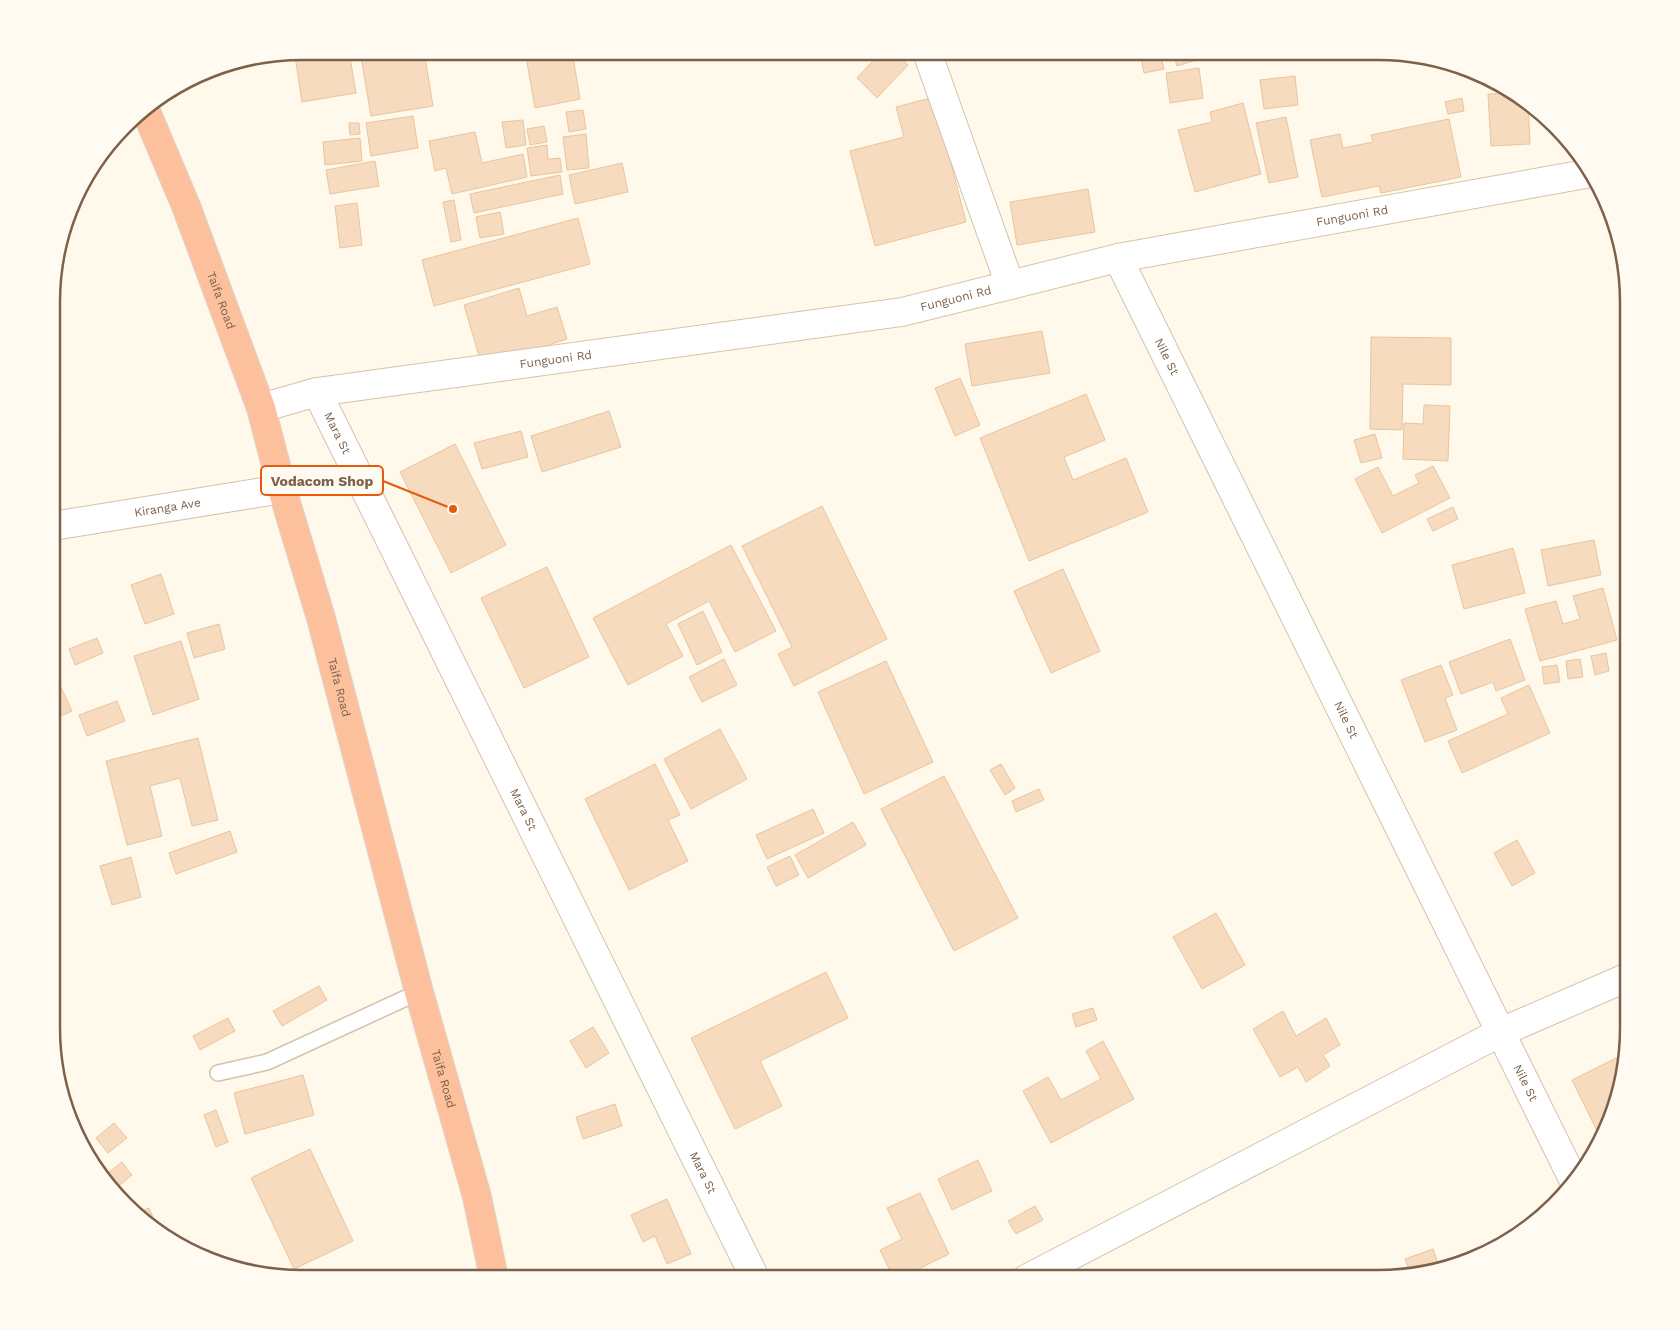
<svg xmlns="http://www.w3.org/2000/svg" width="1680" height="1330" font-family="'Work Sans',sans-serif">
	<rect width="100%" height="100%" fill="#fef9ea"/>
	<path fill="#f6dbbf" stroke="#eac49e" d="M 323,51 L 349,51 L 356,93 L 302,102 L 295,56 Z
		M 360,51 L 424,51 L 433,106 L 371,116 Z
		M 525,51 L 572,51 L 580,99 L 535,108 Z
		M 881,52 L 894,52 L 908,65 L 877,98 L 857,78 Z
		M 893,52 L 916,52 L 896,59 Z
		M 1172,52 L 1222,52 L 1177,66 Z
		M 1160,53 L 1164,69 L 1144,73 L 1141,58 Z
		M 1199,68 L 1203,98 L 1170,103 L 1166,73 Z
		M 1295,76 L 1298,105 L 1264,109 L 1260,80 Z
		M 1510,93 L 1528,104 L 1530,144 L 1491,146 L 1488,94 Z
		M 934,97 L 966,222 L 875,246 L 850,151 L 904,137 L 896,107 Z
		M 1462,98 L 1464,111 L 1448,114 L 1445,102 Z
		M 1243,103 L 1261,174 L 1195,192 L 1178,130 L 1212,122 L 1210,112 Z
		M 583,110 L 586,129 L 569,132 L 566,112 Z
		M 413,116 L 418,148 L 371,156 L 366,123 Z
		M 1286,117 L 1298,177 L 1269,183 L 1256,123 Z
		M 1449,119 L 1461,177 L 1381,193 L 1379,186 L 1322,197 L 1310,140 L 1340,134 L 1343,148 L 1373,142 L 1371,135 Z
		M 523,120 L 526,145 L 506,148 L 502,122 Z
		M 349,123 L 359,123 L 360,134 L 350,135 Z
		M 544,126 L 547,142 L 530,145 L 527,129 Z
		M 475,132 L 482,163 L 523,154 L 527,177 L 452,194 L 446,168 L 435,171 L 429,141 Z
		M 586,134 L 589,168 L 567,170 L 563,137 Z
		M 360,138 L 362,161 L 325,165 L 323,142 Z
		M 547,145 L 548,159 L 560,158 L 562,172 L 531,176 L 527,148 Z
		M 375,161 L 379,186 L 330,194 L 326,170 Z
		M 622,163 L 628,192 L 575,204 L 569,175 Z
		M 560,175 L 563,194 L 474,213 L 470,194 Z
		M 1088,189 L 1095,232 L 1017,245 L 1010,202 Z
		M 454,200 L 461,240 L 451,242 L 443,202 Z
		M 357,203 L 362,245 L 340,248 L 335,206 Z
		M 500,212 L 504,234 L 480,238 L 476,217 Z
		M 578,218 L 590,264 L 434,306 L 422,260 Z
		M 519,288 L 527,316 L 557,307 L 567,339 L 482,366 L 464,305 Z
		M 1042,331 L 1050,373 L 972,386 L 965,344 Z
		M 1371,337 L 1451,338 L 1451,385 L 1403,384 L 1402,430 L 1370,429 Z
		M 960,378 L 980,425 L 955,436 L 935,388 Z
		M 1086,394 L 1105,440 L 1064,457 L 1073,480 L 1126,458 L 1148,512 L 1029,561 L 980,438 Z
		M 1424,405 L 1450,406 L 1448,461 L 1403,459 L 1404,423 L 1423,424 Z
		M 609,411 L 621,447 L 542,472 L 531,436 Z
		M 521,431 L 528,457 L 482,469 L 474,443 Z
		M 1375,434 L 1382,458 L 1361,463 L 1354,440 Z
		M 455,444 L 506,545 L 451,573 L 400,472 Z
		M 1433,466 L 1450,498 L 1382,533 L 1355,479 L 1378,467 L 1393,496 L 1419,483 L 1415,475 Z
		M 822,506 L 887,639 L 794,686 L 778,654 L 792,647 L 742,546 Z
		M 1453,507 L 1458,519 L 1433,531 L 1427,519 Z
		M 1594,540 L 1601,575 L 1548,586 L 1541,550 Z
		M 731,545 L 776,631 L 735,652 L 709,601 L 666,624 L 683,656 L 628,685 L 593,618 Z
		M 1513,548 L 1525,593 L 1464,609 L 1452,565 Z
		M 547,567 L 589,657 L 524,688 L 481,598 Z
		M 1063,569 L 1100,651 L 1051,673 L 1014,591 Z
		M 161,574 L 174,614 L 145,624 L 131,585 Z
		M 1603,588 L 1617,640 L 1540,661 L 1525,609 L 1556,601 L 1563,624 L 1580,619 L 1573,596 Z
		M 703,611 L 722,652 L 697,665 L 678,624 Z
		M 219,624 L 225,649 L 194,658 L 187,633 Z
		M 97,638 L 103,653 L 75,665 L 69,649 Z
		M 1510,639 L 1525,680 L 1496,691 L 1493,682 L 1461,694 L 1449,662 Z
		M 181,641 L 199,699 L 153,715 L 134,656 Z
		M 1606,653 L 1609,671 L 1595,675 L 1591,656 Z
		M 724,659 L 737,685 L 702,702 L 689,677 Z
		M 1580,659 L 1583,677 L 1568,679 L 1566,661 Z
		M 886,661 L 933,762 L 864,794 L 818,692 Z
		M 1441,665 L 1453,695 L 1445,698 L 1457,730 L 1425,742 L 1401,680 Z
		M 1557,665 L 1560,682 L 1544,684 L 1542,667 Z
		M 59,683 L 72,711 L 52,720 L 53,686 Z
		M 1529,685 L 1550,733 L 1462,773 L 1448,741 L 1508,714 L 1501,698 Z
		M 117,701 L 125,721 L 87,736 L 79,715 Z
		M 720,729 L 747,779 L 691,809 L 664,759 Z
		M 198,738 L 218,820 L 192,826 L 180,778 L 150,786 L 162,836 L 127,845 L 106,761 Z
		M 655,764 L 680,815 L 668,820 L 688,861 L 629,890 L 585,799 Z
		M 1001,764 L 1015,788 L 1005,795 L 990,770 Z
		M 944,776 L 1018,918 L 954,951 L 881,809 Z
		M 1039,789 L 1044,800 L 1016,812 L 1012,801 Z
		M 813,809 L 824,833 L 767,859 L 756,835 Z
		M 853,822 L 866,845 L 808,878 L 795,855 Z
		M 230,831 L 237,852 L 176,874 L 169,853 Z
		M 1517,840 L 1535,873 L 1512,886 L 1494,853 Z
		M 790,856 L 799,875 L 776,886 L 767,867 Z
		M 131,857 L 141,897 L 112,905 L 100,866 Z
		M 1216,913 L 1245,965 L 1202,989 L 1173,937 Z
		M 826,972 L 848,1018 L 760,1061 L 782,1106 L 735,1129 L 691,1038 Z
		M 319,986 L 327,1000 L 282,1026 L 273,1011 Z
		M 1093,1008 L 1097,1020 L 1076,1027 L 1072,1014 Z
		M 1283,1011 L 1296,1036 L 1326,1018 L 1340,1045 L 1323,1055 L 1330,1066 L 1306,1082 L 1298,1067 L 1280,1077 L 1253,1029 Z
		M 228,1018 L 235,1031 L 200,1050 L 193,1036 Z
		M 593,1027 L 609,1053 L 586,1068 L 570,1041 Z
		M 1103,1041 L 1134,1099 L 1051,1143 L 1023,1091 L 1048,1077 L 1061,1100 L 1101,1079 L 1086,1051 Z
		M 1626,1053 L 1610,1124 L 1601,1139 L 1572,1080 Z
		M 303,1075 L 314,1115 L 245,1134 L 234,1093 Z
		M 615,1104 L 622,1126 L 583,1139 L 576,1117 Z
		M 216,1110 L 228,1142 L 216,1147 L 204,1115 Z
		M 114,1123 L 127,1138 L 108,1153 L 96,1138 Z
		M 310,1149 L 353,1241 L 294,1269 L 251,1178 Z
		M 978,1160 L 992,1191 L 952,1210 L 938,1179 Z
		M 122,1162 L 132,1175 L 115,1189 L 105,1175 Z
		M 920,1193 L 949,1254 L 898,1279 L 894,1279 L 880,1250 L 902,1239 L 887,1208 Z
		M 667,1199 L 691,1254 L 667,1264 L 655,1236 L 643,1242 L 631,1215 Z
		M 1035,1206 L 1043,1220 L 1016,1234 L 1008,1221 Z
		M 149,1208 L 158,1229 L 157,1229 L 134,1214 Z
		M 1433,1249 L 1439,1267 L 1410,1272 L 1405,1259 Z"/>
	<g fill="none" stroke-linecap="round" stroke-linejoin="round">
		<defs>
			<path id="lane" d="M 218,1073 L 267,1062 L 419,992"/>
			<g id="street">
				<path d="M 927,52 L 1010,285"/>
				<path id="s1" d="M 1118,258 L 1574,1181"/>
				<path id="s2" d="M 261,408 L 317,392 L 755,1278"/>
				<path id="s3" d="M 53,526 L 282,489"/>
				<path d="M 1026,1279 L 1501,1032 L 1628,977"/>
			</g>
			<g id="secondary">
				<path id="s4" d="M 317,392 L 902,312 L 1118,258 L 1591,173"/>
			</g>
			<g id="highway">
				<path id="s5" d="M 145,109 L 186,206 L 261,408 L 282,489 L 321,618 L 419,992 L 477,1197 L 494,1278"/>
			</g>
		</defs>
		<use href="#lane" stroke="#d3c2ae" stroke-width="18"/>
		<use href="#street" stroke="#d3c2ae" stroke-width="30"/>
		<use href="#secondary" stroke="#d6c3ab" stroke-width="30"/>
		<use href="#highway" stroke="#ddd6d0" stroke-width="30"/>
		<use href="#lane" stroke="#fff" stroke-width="15"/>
		<use href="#street" stroke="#fff" stroke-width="28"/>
		<use href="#secondary" stroke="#fff" stroke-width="28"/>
		<use href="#highway" stroke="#fdc09d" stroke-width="28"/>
	</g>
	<g text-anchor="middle" stroke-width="4" stroke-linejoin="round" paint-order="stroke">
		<g font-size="12" fill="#7d614a" stroke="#fffbf2">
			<text dy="4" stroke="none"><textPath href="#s4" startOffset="1051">Funguoni Rd</textPath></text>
			<text dy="4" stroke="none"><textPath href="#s4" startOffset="646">Funguoni Rd</textPath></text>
			<text dy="4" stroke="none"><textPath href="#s5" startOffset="206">Taifa Road</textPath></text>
			<text dy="4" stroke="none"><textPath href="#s1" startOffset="110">Nile St</textPath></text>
			<text dy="4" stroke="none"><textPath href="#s4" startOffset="241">Funguoni Rd</textPath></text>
			<text dy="4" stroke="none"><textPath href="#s2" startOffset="104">Mara St</textPath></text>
			<text dy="4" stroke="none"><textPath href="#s3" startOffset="116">Kiranga Ave</textPath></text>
			<text dy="4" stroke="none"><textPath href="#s5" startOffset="611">Taifa Road</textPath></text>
			<text dy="4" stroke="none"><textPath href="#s1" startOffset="515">Nile St</textPath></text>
			<text dy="4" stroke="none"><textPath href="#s2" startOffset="524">Mara St</textPath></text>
			<text dy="4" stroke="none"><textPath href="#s5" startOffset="1016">Taifa Road</textPath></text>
			<text dy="4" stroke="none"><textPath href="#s1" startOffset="920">Nile St</textPath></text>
			<text dy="4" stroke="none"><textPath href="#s2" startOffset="929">Mara St</textPath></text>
		</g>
	</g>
	<path d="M0 0H1680V1330H0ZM302 60H1378A242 242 0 0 1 1620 302V1028A242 242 0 0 1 1378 1270H302A242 242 0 0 1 60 1028V302A242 242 0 0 1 302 60Z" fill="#fffbf2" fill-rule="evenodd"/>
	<path fill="none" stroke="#7d614a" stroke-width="2.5" d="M302 60H1378A242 242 0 0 1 1620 302V1028A242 242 0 0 1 1378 1270H302A242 242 0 0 1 60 1028V302A242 242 0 0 1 302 60Z"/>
	<path fill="none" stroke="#e8590c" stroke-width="2" d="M453 509L383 481"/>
	<circle fill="#e8590c" stroke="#fffbf2" stroke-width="2" cx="453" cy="509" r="5"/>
	<rect fill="#fffbf2" stroke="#e8590c" stroke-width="2" x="261" y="466" width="122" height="29" rx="5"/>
	<g font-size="14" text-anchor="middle" font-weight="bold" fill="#7d614a">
		<text x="322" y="486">Vodacom Shop</text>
	</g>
</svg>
